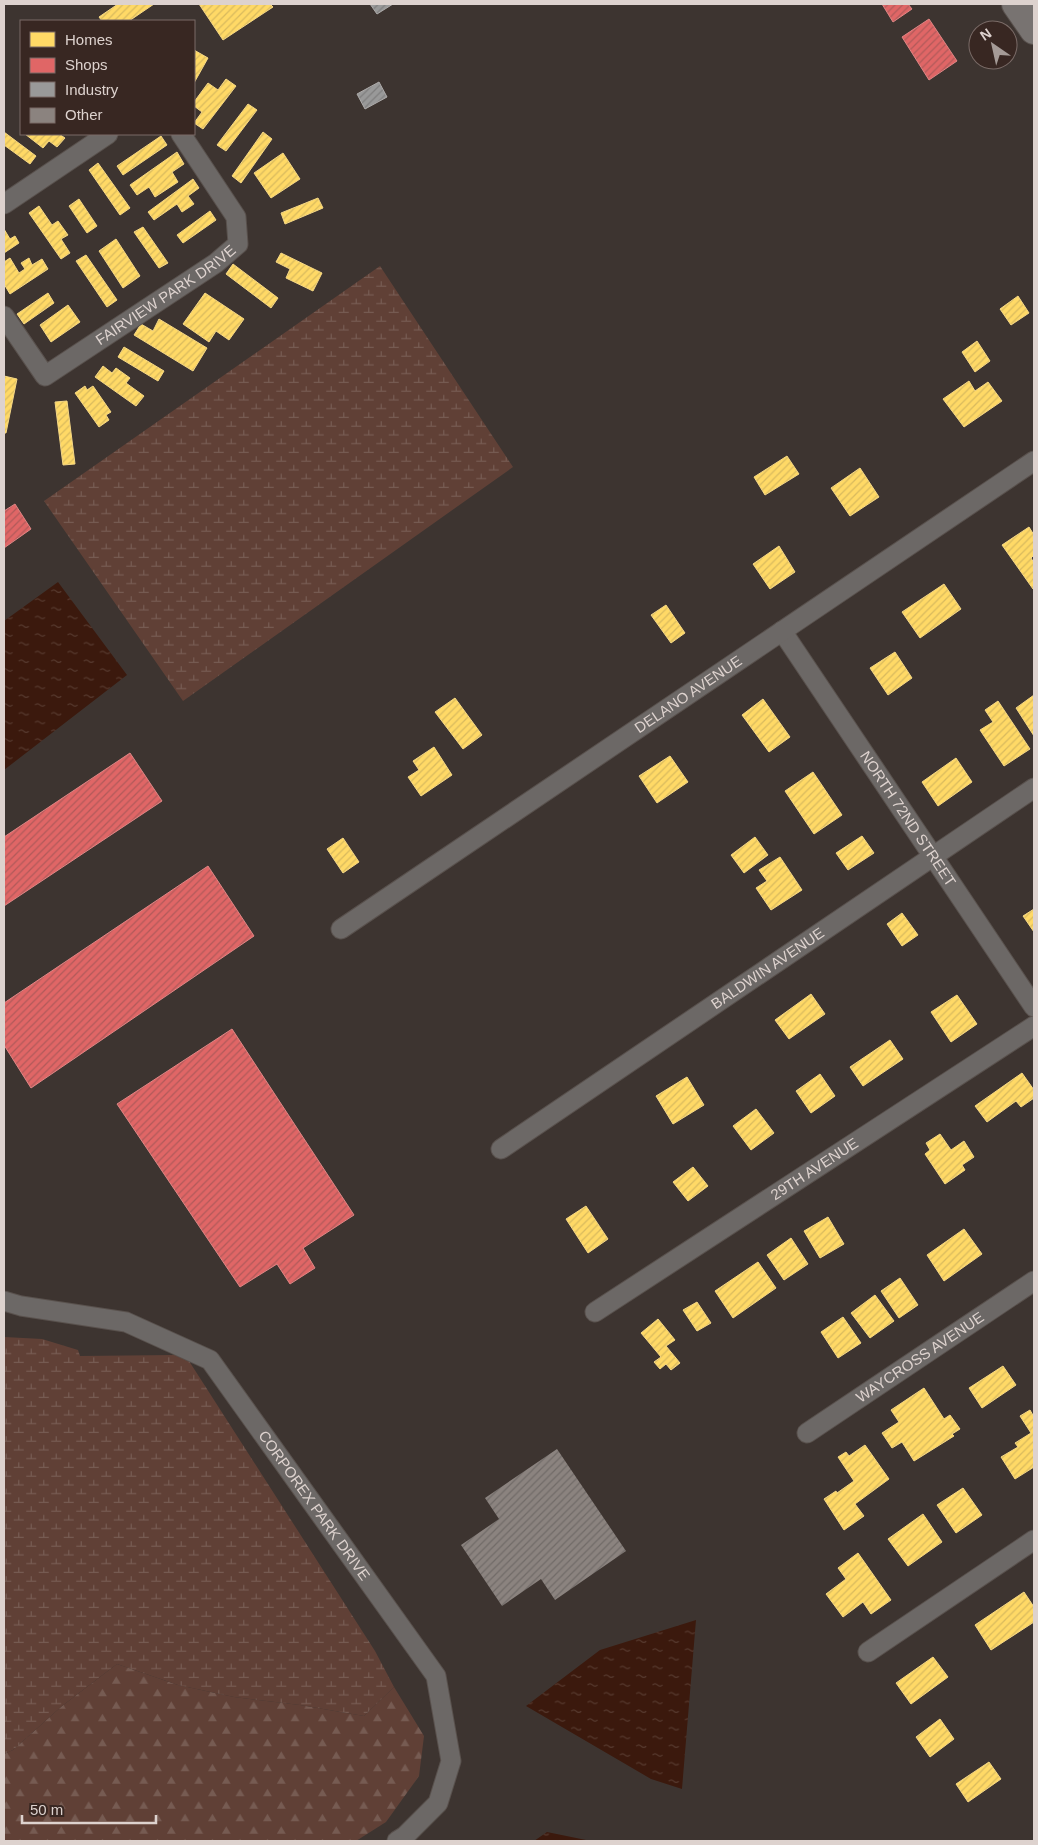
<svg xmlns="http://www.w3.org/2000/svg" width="1038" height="1845" font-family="Helvetica,sans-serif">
	<defs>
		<pattern id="forest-firs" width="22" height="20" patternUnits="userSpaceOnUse" patternTransform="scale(1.25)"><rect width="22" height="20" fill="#604036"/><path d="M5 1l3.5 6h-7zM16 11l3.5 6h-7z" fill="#765b52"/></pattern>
		<pattern id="wetland-marsh" width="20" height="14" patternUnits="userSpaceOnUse" patternTransform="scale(1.25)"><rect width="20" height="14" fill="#604036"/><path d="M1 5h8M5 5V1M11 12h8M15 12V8" fill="none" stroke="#765b52"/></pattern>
		<pattern id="water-ripples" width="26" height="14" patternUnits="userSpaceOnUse" patternTransform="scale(1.25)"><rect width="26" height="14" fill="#3b190d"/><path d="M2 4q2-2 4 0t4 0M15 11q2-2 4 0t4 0" fill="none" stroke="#573a2f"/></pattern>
		<pattern id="homes-hatch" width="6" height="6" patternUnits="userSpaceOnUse" patternTransform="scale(1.25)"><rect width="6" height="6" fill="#ffd966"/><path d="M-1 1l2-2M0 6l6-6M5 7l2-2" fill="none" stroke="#d9ba5e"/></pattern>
		<pattern id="shops-hatch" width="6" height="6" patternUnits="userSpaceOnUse" patternTransform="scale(1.25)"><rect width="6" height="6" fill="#e06666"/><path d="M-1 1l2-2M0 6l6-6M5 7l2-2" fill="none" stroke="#b15a5a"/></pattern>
		<pattern id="industry-hatch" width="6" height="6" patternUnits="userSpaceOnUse" patternTransform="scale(1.25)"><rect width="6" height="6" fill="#999"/><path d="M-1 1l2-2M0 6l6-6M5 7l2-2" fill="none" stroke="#7f7e7e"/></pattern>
		<pattern id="building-hatch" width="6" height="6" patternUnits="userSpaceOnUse" patternTransform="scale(1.25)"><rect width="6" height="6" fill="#8b837f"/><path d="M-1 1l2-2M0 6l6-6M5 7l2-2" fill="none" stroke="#716b68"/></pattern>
	</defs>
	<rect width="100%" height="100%" fill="#3d3430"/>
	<path fill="url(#forest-firs)" d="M 117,1664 L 178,1685 L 234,1697 L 300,1705 L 364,1716 L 394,1687 L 424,1736 L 419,1776 L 386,1822 L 356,1841 L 4,1841 L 4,1754 L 13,1750 L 62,1706 Z"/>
	<path fill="url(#wetland-marsh)" d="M 380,266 L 513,467 L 183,701 L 44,501 Z
		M 4,1337 L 42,1339 L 78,1350 L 80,1356 L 176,1355 L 189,1361 L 375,1651 L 394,1687 L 364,1716 L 300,1705 L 234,1697 L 178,1685 L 117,1664 L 62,1706 L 13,1750 L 4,1754 Z"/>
	<path fill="url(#water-ripples)" d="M 58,582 L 127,675 L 4,770 L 4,621 Z
		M 696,1620 L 682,1789 L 651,1779 L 526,1706 L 600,1650 Z
		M 547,1832 L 591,1841 L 534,1841 Z"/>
	<path fill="url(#homes-hatch)" stroke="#f5d785" d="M 118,4 L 154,4 L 129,21 L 102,21 L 99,17 Z
		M 199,4 L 270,4 L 273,7 L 223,40 Z
		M 194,50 L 208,58 L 194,83 Z
		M 226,79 L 236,86 L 203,129 L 194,123 L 202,112 L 194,106 L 194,102 L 208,83 L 218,90 Z
		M 248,104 L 257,110 L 226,151 L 217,145 Z
		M 4,132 L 36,156 L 30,164 L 4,145 Z
		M 263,132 L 272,139 L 241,183 L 232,176 Z
		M 25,134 L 59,134 L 65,138 L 57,147 L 49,141 L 43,148 Z
		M 161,136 L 167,145 L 123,175 L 117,166 Z
		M 177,152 L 184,164 L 172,172 L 178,182 L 155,197 L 149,187 L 137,195 L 130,185 Z
		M 283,153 L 300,179 L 271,198 L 254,173 Z
		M 98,163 L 130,208 L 120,215 L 89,170 Z
		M 193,179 L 199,188 L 188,196 L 194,204 L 182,212 L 177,204 L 154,220 L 148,212 Z
		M 318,198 L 323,208 L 285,224 L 281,213 Z
		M 79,199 L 97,226 L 87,233 L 69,206 Z
		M 39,206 L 52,225 L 58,221 L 68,235 L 61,239 L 70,253 L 61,259 L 29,213 Z
		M 210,211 L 216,220 L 183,243 L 177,235 Z
		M 143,227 L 168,263 L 159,268 L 134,232 Z
		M 4,229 L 10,239 L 15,236 L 19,243 L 4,253 Z
		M 116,239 L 140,276 L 123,288 L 99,251 Z
		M 281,253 L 322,273 L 313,291 L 286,278 L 290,269 L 276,262 Z
		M 86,255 L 117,300 L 107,307 L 76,261 Z
		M 10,258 L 19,273 L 25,269 L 21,263 L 29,258 L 32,265 L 42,259 L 48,269 L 10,294 L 4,284 L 4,262 Z
		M 233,264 L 278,298 L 271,308 L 226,274 Z
		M 48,293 L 54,303 L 24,324 L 17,314 Z
		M 205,293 L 244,319 L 229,340 L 216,331 L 209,342 L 183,324 Z
		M 1018,296 L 1029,313 L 1011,325 L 1000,309 Z
		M 68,305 L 80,322 L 51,342 L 40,325 Z
		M 159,319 L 207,348 L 193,371 L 134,335 L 141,324 L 153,331 Z
		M 977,341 L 990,361 L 975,372 L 962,352 Z
		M 124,347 L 164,371 L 158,381 L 118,357 Z
		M 103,366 L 112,373 L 116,368 L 130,378 L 126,383 L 144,396 L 136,406 L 95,377 Z
		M 4,376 L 17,379 L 6,433 L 4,433 Z
		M 969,381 L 975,391 L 988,382 L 1002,401 L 964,427 L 943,399 Z
		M 85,386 L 87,390 L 93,386 L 111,412 L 106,415 L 109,420 L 99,427 L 75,393 Z
		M 67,401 L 75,464 L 63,465 L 55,402 Z
		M 787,456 L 799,474 L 765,495 L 754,477 Z
		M 860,468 L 879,497 L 850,516 L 831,488 Z
		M 1029,527 L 1034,535 L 1034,555 L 1031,558 L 1034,563 L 1034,588 L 1033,589 L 1002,545 Z
		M 779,546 L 795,572 L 770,589 L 753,564 Z
		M 944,584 L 961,609 L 920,638 L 902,612 Z
		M 666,605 L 685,633 L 671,643 L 651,615 Z
		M 895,652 L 912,678 L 888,695 L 870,668 Z
		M 1034,695 L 1034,736 L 1016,708 Z
		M 455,698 L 482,735 L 463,749 L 435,712 Z
		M 763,699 L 790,737 L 769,752 L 742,715 Z
		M 998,701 L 1030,749 L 1004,766 L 980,730 L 993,722 L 985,710 Z
		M 434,747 L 452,775 L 421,796 L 408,777 L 419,770 L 413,761 Z
		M 670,756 L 688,782 L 657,803 L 639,776 Z
		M 956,758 L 972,782 L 938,806 L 922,782 Z
		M 813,772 L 842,815 L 814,834 L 785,791 Z
		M 862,836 L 874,853 L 848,870 L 836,853 Z
		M 755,837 L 768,855 L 744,873 L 731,855 Z
		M 343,838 L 359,862 L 343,873 L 327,849 Z
		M 780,857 L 802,890 L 771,910 L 756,888 L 767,881 L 759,870 Z
		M 1034,909 L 1034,932 L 1023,916 Z
		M 902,913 L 918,935 L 902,946 L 887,924 Z
		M 811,994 L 825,1014 L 789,1039 L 775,1020 Z
		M 957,995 L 977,1024 L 951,1042 L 931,1012 Z
		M 890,1040 L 903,1059 L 863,1086 L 850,1067 Z
		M 1022,1073 L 1034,1090 L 1034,1098 L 1021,1107 L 1016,1101 L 987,1122 L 975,1106 Z
		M 820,1074 L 835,1096 L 811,1113 L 796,1091 Z
		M 687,1077 L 704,1105 L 673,1124 L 656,1096 Z
		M 756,1109 L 774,1133 L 751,1150 L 733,1126 Z
		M 940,1134 L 951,1150 L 964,1141 L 974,1157 L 962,1165 L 965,1170 L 945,1184 L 925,1154 L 930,1150 L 926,1143 Z
		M 693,1167 L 708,1186 L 688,1201 L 673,1182 Z
		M 586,1206 L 608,1239 L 588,1253 L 566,1219 Z
		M 828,1217 L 844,1244 L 820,1258 L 804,1231 Z
		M 964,1229 L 982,1254 L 944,1281 L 927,1255 Z
		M 791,1238 L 808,1264 L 784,1280 L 767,1255 Z
		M 758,1262 L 776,1288 L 733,1318 L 715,1291 Z
		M 900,1278 L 918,1305 L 899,1318 L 881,1291 Z
		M 875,1295 L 894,1321 L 870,1338 L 851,1313 Z
		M 697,1302 L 711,1323 L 697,1331 L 683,1310 Z
		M 843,1317 L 861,1343 L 838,1358 L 821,1332 Z
		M 658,1319 L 675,1340 L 666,1346 L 680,1363 L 671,1370 L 666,1364 L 660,1369 L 654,1362 L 661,1357 L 641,1333 Z
		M 1003,1366 L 1016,1385 L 982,1408 L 969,1388 Z
		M 924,1388 L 944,1419 L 950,1415 L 960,1429 L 952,1434 L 954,1436 L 914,1461 L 902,1442 L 892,1448 L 882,1433 L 899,1422 L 891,1410 Z
		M 1030,1410 L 1034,1417 L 1034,1467 L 1015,1479 L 1001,1457 L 1018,1447 L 1015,1443 L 1031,1433 L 1020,1416 Z
		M 865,1445 L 889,1479 L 855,1504 L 864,1516 L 844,1530 L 824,1499 L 836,1491 L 837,1493 L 854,1481 L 838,1457 L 846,1452 L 849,1456 Z
		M 963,1488 L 982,1515 L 956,1533 L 937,1505 Z
		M 923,1514 L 942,1542 L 908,1566 L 888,1539 Z
		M 858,1553 L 891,1600 L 871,1614 L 863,1602 L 843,1617 L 826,1594 L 846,1579 L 838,1568 Z
		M 1024,1592 L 1034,1607 L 1034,1622 L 991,1650 L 975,1625 Z
		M 933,1657 L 948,1677 L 911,1704 L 896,1683 Z
		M 940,1719 L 954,1739 L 930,1757 L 916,1737 Z
		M 989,1762 L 1001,1779 L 968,1802 L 956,1784 Z"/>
	<path fill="url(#shops-hatch)" stroke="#df8685" d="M 882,4 L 908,4 L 912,9 L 893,22 Z
		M 929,19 L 957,61 L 929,80 L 902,37 Z
		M 15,504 L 31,529 L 4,548 L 4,511 Z
		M 130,753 L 162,801 L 4,906 L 4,837 Z
		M 208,866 L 254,936 L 31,1088 L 4,1045 L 4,1003 Z
		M 232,1029 L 354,1215 L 303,1248 L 315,1268 L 290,1284 L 277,1264 L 240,1287 L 117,1104 Z"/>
	<path fill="url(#industry-hatch)" stroke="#adaaa9" d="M 370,4 L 393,4 L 377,14 Z
		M 379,82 L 387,97 L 365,109 L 357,94 Z"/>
	<path fill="url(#building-hatch)" d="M 557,1449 L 626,1551 L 555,1600 L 541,1579 L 502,1606 L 461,1545 L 499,1519 L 485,1498 Z"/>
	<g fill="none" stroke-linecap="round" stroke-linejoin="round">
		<defs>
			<g id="street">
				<path d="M 4,204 L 108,134"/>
				<path id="s1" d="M 4,316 L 45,376 L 216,263 L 238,244 L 236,217 L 181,134"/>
				<path id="s2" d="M 782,631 L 1034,1007"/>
				<path id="s3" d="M 341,929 L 1034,461"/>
				<path id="s4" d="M 501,1149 L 1034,788"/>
				<path id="s5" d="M 4,1301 L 21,1306 L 126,1322 L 210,1360 L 436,1676 L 451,1761 L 438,1803 L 405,1836 L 397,1841"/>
				<path id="s6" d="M 595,1312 L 1034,1026"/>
				<path id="s7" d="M 807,1433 L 1034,1281"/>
				<path d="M 868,1652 L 1034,1540"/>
			</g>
			<path id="secondary" d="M 1016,4 L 1034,30"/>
		</defs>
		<use href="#street" stroke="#59514d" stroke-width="21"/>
		<use href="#secondary" stroke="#59514d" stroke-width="30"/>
		<use href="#street" stroke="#6c6866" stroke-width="19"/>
		<use href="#secondary" stroke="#787371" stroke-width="28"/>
	</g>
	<g text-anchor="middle" stroke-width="5" stroke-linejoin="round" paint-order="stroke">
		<g font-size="15" fill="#ddd2ce" stroke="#382722">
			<text dy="5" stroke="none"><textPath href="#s1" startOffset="218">FAIRVIEW PARK DRIVE</textPath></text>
			<text dy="5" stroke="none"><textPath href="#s3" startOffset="419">DELANO AVENUE</textPath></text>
			<text dy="5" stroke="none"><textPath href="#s2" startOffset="226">NORTH 72ND STREET</textPath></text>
			<text dy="5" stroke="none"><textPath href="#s4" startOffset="322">BALDWIN AVENUE</textPath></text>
			<text dy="5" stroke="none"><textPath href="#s6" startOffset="262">29TH AVENUE</textPath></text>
			<text dy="5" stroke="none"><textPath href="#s7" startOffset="136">WAYCROSS AVENUE</textPath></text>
			<text dy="5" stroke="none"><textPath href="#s5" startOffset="395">CORPOREX PARK DRIVE</textPath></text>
		</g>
	</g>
	<rect width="1038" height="1845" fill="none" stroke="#ddd2ce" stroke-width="10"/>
	<rect x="20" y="20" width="175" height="115" fill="#382722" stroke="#7a6b67"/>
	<rect x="30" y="32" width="25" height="15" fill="#ffd966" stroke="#7a6b67"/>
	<text x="65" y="45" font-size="15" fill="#ddd2ce">Homes</text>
	<rect x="30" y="58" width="25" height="15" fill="#e06666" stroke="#7a6b67"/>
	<text x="65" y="70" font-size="15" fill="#ddd2ce">Shops</text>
	<rect x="30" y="82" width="25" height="15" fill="#999999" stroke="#7a6b67"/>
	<text x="65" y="95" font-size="15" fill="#ddd2ce">Industry</text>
	<rect x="30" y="108" width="25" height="15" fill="#8b837f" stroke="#7a6b67"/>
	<text x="65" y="120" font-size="15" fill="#ddd2ce">Other</text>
	<g transform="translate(993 45) rotate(326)"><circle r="24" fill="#382722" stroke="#7a6b67"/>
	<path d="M0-4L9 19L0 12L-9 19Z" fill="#a59b97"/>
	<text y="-8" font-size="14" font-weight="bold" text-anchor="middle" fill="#ddd2ce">N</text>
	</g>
	<path d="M22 1815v8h134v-8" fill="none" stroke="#ddd2ce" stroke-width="2.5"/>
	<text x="30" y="1815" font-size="15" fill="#ddd2ce" stroke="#382722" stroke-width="4" paint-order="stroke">50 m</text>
</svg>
